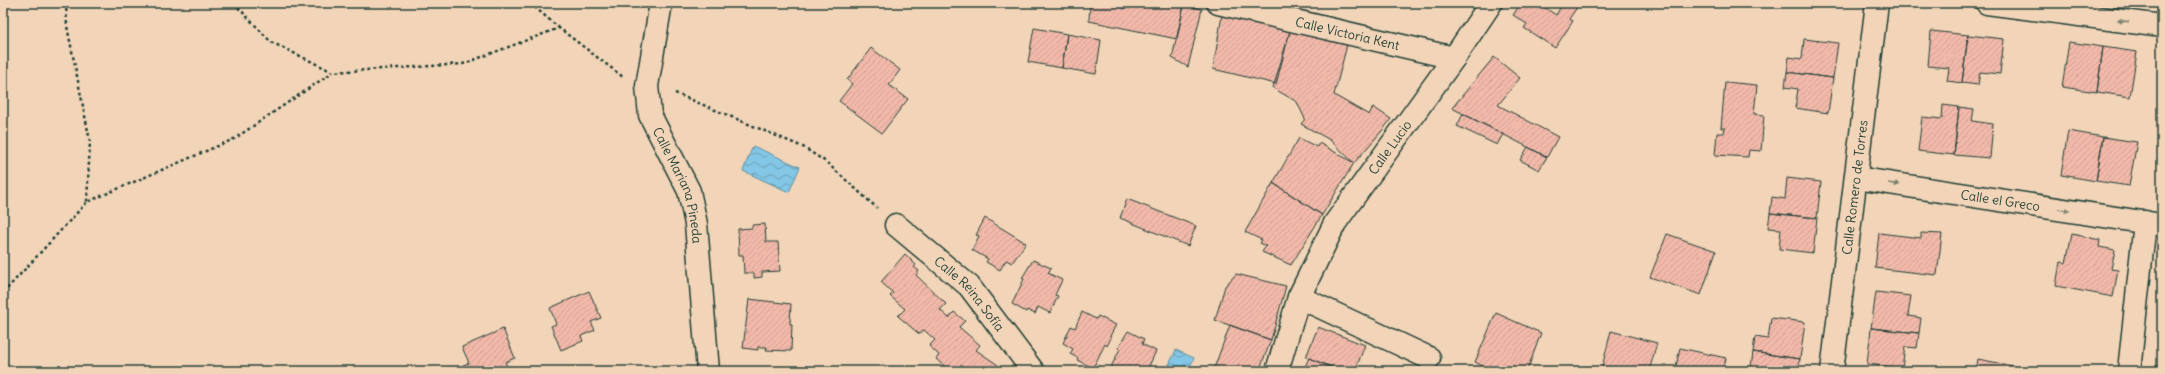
<svg xmlns="http://www.w3.org/2000/svg" width="2165" height="374" font-family="Delius,sans-serif">
	<defs>
		<pattern id="water-waves" width="16" height="10" patternUnits="userSpaceOnUse"><rect width="16" height="10" fill="#84c6e5"/><path d="M0 5q4-4 8 0t8 0" fill="none" stroke="#6ba2ba"/></pattern>
		<pattern id="building-hatch" width="6" height="6" patternUnits="userSpaceOnUse"><rect width="6" height="6" fill="#f2b9aa"/><path d="M-1 1l2-2M0 6l6-6M5 7l2-2" fill="none" stroke="#cfa093"/></pattern>
	</defs>
	<rect width="100%" height="100%" fill="#f2d5b8"/>
	<filter id="ink" filterUnits="userSpaceOnUse"><feTurbulence type="fractalNoise" baseFrequency=".025" numOctaves="2"/><feDisplacementMap in="SourceGraphic" scale="8" xChannelSelector="R" yChannelSelector="G"/><feConvolveMatrix kernelMatrix="1 2 1 2 8 2 1 2 1" color-interpolation-filters="sRGB"/></filter>
	<g filter="url(#ink)">
		<path fill="url(#water-waves)" stroke="#5c8f9e" d="M 753,146 L 800,167 L 789,192 L 743,171 Z
			M 1176,350 L 1194,358 L 1188,371 L 1166,371 Z"/>
		<path fill="url(#building-hatch)" stroke="#1f3d34" d="M 1090,3 L 1105,3 L 1127,9 L 1129,3 L 1176,3 L 1184,5 L 1177,39 L 1089,21 Z
			M 1521,3 L 1538,3 L 1556,15 L 1563,3 L 1580,3 L 1569,19 L 1573,21 L 1555,48 L 1524,28 L 1527,24 L 1513,15 Z
			M 1184,5 L 1202,9 L 1188,67 L 1172,58 Z
			M 1222,15 L 1290,31 L 1276,84 L 1213,69 Z
			M 1034,28 L 1067,34 L 1062,68 L 1028,62 Z
			M 1290,31 L 1347,45 L 1334,95 L 1369,115 L 1373,107 L 1391,119 L 1381,132 L 1354,163 L 1330,140 L 1301,124 L 1305,119 L 1297,102 L 1273,88 Z
			M 1931,31 L 1968,35 L 1962,83 L 1947,81 L 1949,68 L 1928,66 Z
			M 1067,34 L 1101,40 L 1096,74 L 1062,68 Z
			M 1968,35 L 2004,39 L 2000,74 L 1980,72 L 1978,85 L 1962,83 Z
			M 1804,39 L 1838,43 L 1833,78 L 1787,72 L 1789,57 L 1802,59 Z
			M 2069,42 L 2103,47 L 2097,92 L 2062,87 Z
			M 2103,47 L 2137,52 L 2130,97 L 2097,92 Z
			M 871,48 L 900,70 L 889,85 L 908,99 L 882,133 L 839,101 L 852,84 L 847,80 Z
			M 1494,57 L 1520,78 L 1498,105 L 1558,137 L 1547,157 L 1452,108 Z
			M 2162,60 L 2162,101 L 2158,101 Z
			M 1787,72 L 1833,78 L 1828,113 L 1795,108 L 1798,89 L 1785,87 Z
			M 1725,82 L 1757,85 L 1754,114 L 1764,115 L 1761,151 L 1749,150 L 1748,157 L 1715,155 L 1717,133 L 1724,133 L 1725,128 L 1721,128 Z
			M 1943,105 L 1959,107 L 1954,155 L 1918,151 L 1922,117 L 1942,119 Z
			M 1959,107 L 1974,109 L 1972,121 L 1993,124 L 1990,158 L 1954,155 Z
			M 1463,114 L 1503,134 L 1497,145 L 1457,126 Z
			M 2068,131 L 2103,137 L 2096,181 L 2061,175 Z
			M 2103,137 L 2137,142 L 2129,186 L 2096,181 Z
			M 1299,138 L 1317,147 L 1319,143 L 1354,163 L 1322,215 L 1273,183 Z
			M 1528,147 L 1547,157 L 1539,170 L 1520,160 Z
			M 1787,178 L 1821,182 L 1817,218 L 1770,213 L 1772,197 L 1785,199 Z
			M 1273,183 L 1322,215 L 1291,265 L 1262,252 L 1266,246 L 1260,243 L 1262,240 L 1245,232 Z
			M 1127,199 L 1196,226 L 1188,246 L 1120,218 Z
			M 1770,213 L 1817,218 L 1813,253 L 1779,249 L 1781,229 L 1768,228 Z
			M 985,218 L 1026,243 L 1012,263 L 1006,260 L 1000,270 L 986,262 L 988,259 L 972,250 L 979,236 L 976,235 Z
			M 765,224 L 766,242 L 778,242 L 780,271 L 762,272 L 762,277 L 754,278 L 754,273 L 744,273 L 743,255 L 739,255 L 738,229 L 752,228 L 752,225 Z
			M 1879,233 L 1921,238 L 1921,233 L 1942,234 L 1937,275 L 1875,268 Z
			M 1667,234 L 1716,251 L 1701,295 L 1650,277 Z
			M 2072,234 L 2100,240 L 2099,247 L 2115,250 L 2111,269 L 2118,270 L 2113,297 L 2056,286 L 2060,262 L 2066,263 Z
			M 905,254 L 916,265 L 914,267 L 919,271 L 916,275 L 946,304 L 940,310 L 949,318 L 954,312 L 965,321 L 959,327 L 980,345 L 976,350 L 998,365 L 993,371 L 950,371 L 936,359 L 939,355 L 929,346 L 935,340 L 924,330 L 919,334 L 898,316 L 905,309 L 890,296 L 893,293 L 881,282 Z
			M 1033,260 L 1051,268 L 1048,273 L 1062,280 L 1055,295 L 1058,296 L 1050,313 L 1038,307 L 1035,314 L 1027,310 L 1026,312 L 1012,304 L 1024,279 L 1022,278 Z
			M 1236,274 L 1286,286 L 1271,340 L 1215,320 L 1225,286 Z
			M 589,291 L 601,318 L 591,322 L 595,330 L 581,336 L 583,341 L 561,350 L 551,326 L 556,324 L 550,308 Z
			M 1876,292 L 1911,296 L 1908,316 L 1921,318 L 1919,333 L 1871,328 Z
			M 749,299 L 791,304 L 790,324 L 792,324 L 791,351 L 766,350 L 767,347 L 758,347 L 758,350 L 743,348 Z
			M 1082,312 L 1096,319 L 1098,316 L 1116,325 L 1110,336 L 1111,338 L 1107,346 L 1105,344 L 1093,368 L 1077,360 L 1078,358 L 1070,354 L 1073,349 L 1063,343 L 1071,326 L 1075,328 Z
			M 1496,313 L 1541,333 L 1527,371 L 1492,371 L 1475,362 Z
			M 1771,318 L 1805,322 L 1800,359 L 1753,352 L 1755,337 L 1768,339 Z
			M 1230,325 L 1271,340 L 1259,371 L 1213,371 Z
			M 1318,327 L 1365,345 L 1355,371 L 1342,371 L 1306,357 Z
			M 1871,328 L 1919,333 L 1917,348 L 1905,347 L 1902,368 L 1867,364 Z
			M 503,329 L 515,358 L 505,362 L 509,370 L 466,371 L 463,365 L 469,363 L 462,347 Z
			M 1128,331 L 1144,339 L 1142,344 L 1156,351 L 1149,366 L 1151,367 L 1149,371 L 1109,371 L 1120,349 L 1118,348 Z
			M 1611,331 L 1657,343 L 1649,371 L 1601,371 Z
			M 2161,335 L 2162,336 L 2162,350 L 2158,349 Z
			M 1680,348 L 1726,358 L 1723,371 L 1675,371 Z
			M 2162,351 L 2162,371 L 2156,371 L 2157,367 L 2161,367 L 2159,366 Z
			M 1753,352 L 1800,359 L 1798,371 L 1763,371 L 1764,369 L 1751,367 Z
			M 1309,358 L 1339,371 L 1303,371 Z
			M 1978,359 L 2018,367 L 2017,371 L 1976,371 Z"/>
		<g fill="none" stroke-linecap="round" stroke-linejoin="round">
			<defs>
				<g id="street">
					<path id="s1" d="M 661,3 L 647,86 L 650,115 L 689,191 L 696,224 L 708,371"/>
					<path id="s2" d="M 1218,3 L 1454,58"/>
					<path d="M 1987,3 L 2162,26"/>
					<path id="s3" d="M 1856,178 L 2162,225"/>
					<path id="s4" d="M 896,225 L 969,286 L 1033,371"/>
					<path d="M 1299,297 L 1429,358"/>
					<path id="s5" d="M 1832,371 L 1877,3"/>
					<path d="M 2129,371 L 2145,222"/>
				</g>
				<g id="secondary">
					<path id="s6" d="M 1277,371 L 1299,297 L 1335,223 L 1454,58 L 1491,3"/>
				</g>
			</defs>
			<use href="#street" stroke="#1f3d34" stroke-width="25"/>
			<use href="#secondary" stroke="#1f3d34" stroke-width="25"/>
			<path stroke="#1f3d34" stroke-width="2.5" stroke-dasharray="3 3" stroke-linecap="butt" d="M 66,3 L 67,26 L 90,141 L 87,202
				M 234,3 L 271,42 L 333,72 L 463,64 L 559,28 L 623,77
				M 530,3 L 559,28
				M 675,93 L 803,147 L 826,162 L 877,208
				M 3,293 L 87,202 L 234,139 L 333,72"/>
			<use href="#street" stroke="#f2d5b8" stroke-width="22"/>
			<use href="#secondary" stroke="#f2d5b8" stroke-width="22"/>
		</g>
		<defs><path id="oneway-solid" d="M-6-.8H1V-3.2L6.5 0L1 3.2V.8H-6Z"/></defs>
		<g fill="#7e816f">
			<use href="#oneway-solid" transform="translate(2123 21) rotate(-173)"/>
			<use href="#oneway-solid" transform="translate(1894 184) rotate(9)"/>
			<use href="#oneway-solid" transform="translate(2064 210) rotate(9)"/>
		</g>
	</g>
	<g text-anchor="middle" stroke-width="3.5" stroke-linejoin="round" paint-order="stroke">
		<g font-size="13" fill="#1f3d34" stroke="#f2d5b8">
			<text dy="5" stroke="none"><textPath href="#s2" startOffset="133">Calle Victoria Kent</textPath></text>
			<text dy="5" stroke="none"><textPath href="#s6" startOffset="253">Calle Lucio</textPath></text>
			<text dy="5" stroke="none"><textPath href="#s1" startOffset="190">Calle Mariana Pineda</textPath></text>
			<text dy="5" stroke="none"><textPath href="#s5" startOffset="185">Calle Romero de Torres</textPath></text>
			<text dy="5" stroke="none"><textPath href="#s3" startOffset="146">Calle el Greco</textPath></text>
			<text dy="5" stroke="none"><textPath href="#s4" startOffset="101">Calle Reina Sofía</textPath></text>
		</g>
	</g>
	<rect width="2165" height="374" fill="none" stroke="#f2d5b8" stroke-width="16"/>
	<rect x="8" y="8" width="2149" height="358" fill="none" stroke="#1f3d34" stroke-width="1.5" filter="url(#ink)"/>
</svg>
